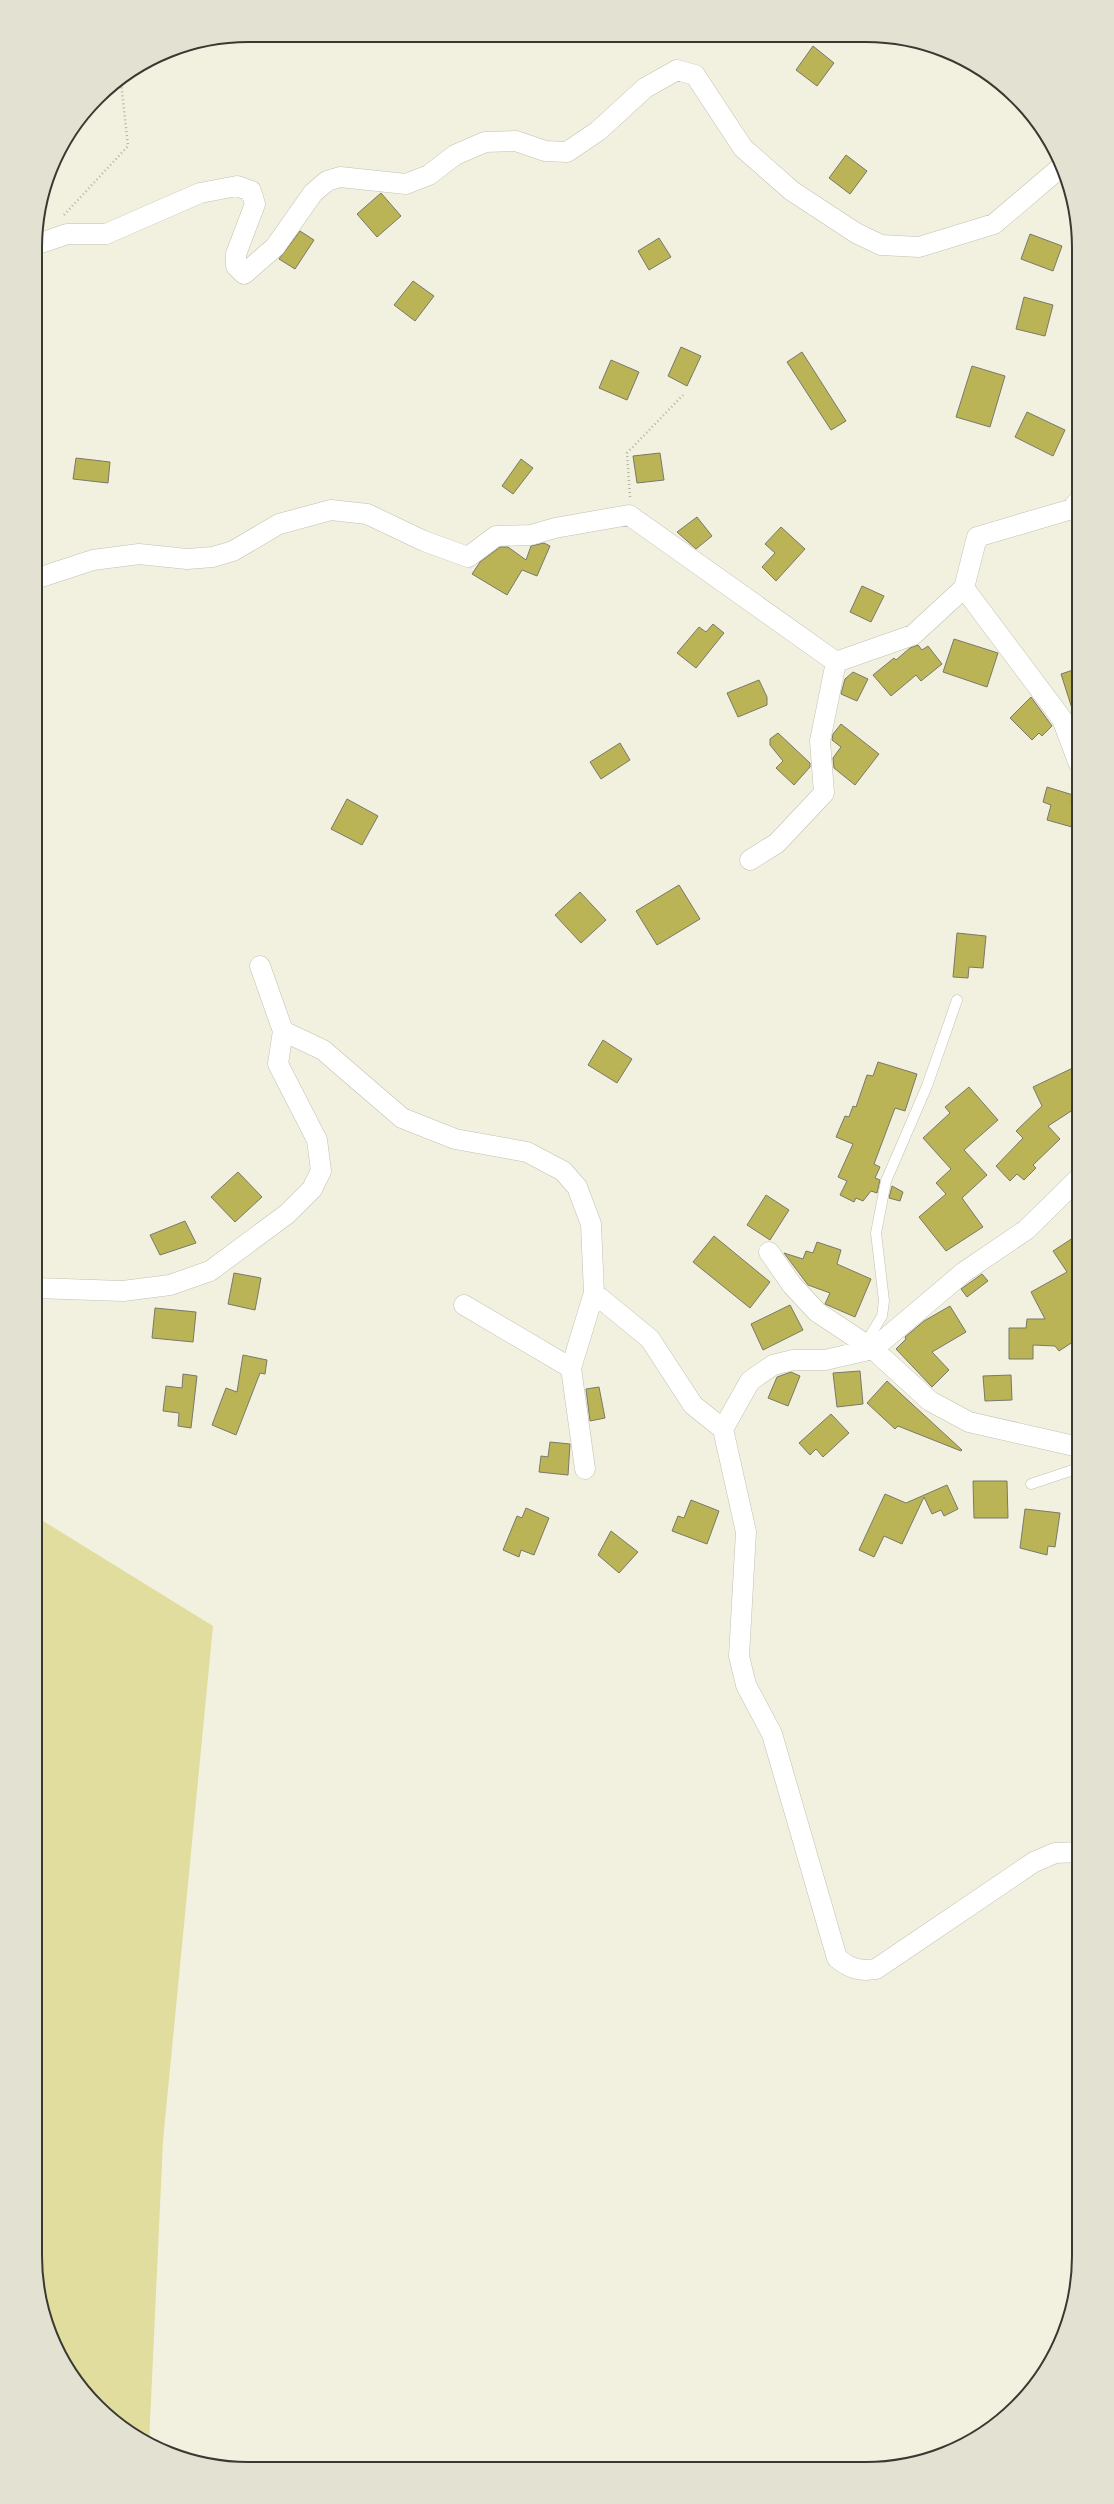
<svg xmlns="http://www.w3.org/2000/svg" width="1114" height="2504" font-family="Spectral,serif">
	<rect width="100%" height="100%" fill="#f2f1e0"/>
	<path fill="#e0dd9e" d="M 35,1516 L 213,1626 L 163,2141 L 149,2444 L 107,2416 L 64,2363 L 42,2311 L 35,2256 Z"/>
	<path fill="#bab457" stroke="#797969" d="M 813,46 L 834,63 L 817,86 L 796,70 Z
		M 846,155 L 867,171 L 850,194 L 829,178 Z
		M 381,193 L 401,216 L 377,237 L 357,214 Z
		M 300,231 L 314,240 L 295,269 L 279,259 Z
		M 1030,234 L 1062,246 L 1053,271 L 1021,259 Z
		M 659,238 L 671,257 L 649,270 L 638,251 Z
		M 413,281 L 434,296 L 415,321 L 394,305 Z
		M 1024,297 L 1053,305 L 1045,336 L 1016,329 Z
		M 681,347 L 701,356 L 687,386 L 668,376 Z
		M 802,352 L 846,421 L 831,430 L 787,362 Z
		M 611,360 L 639,372 L 627,400 L 599,388 Z
		M 972,366 L 1005,376 L 990,427 L 956,417 Z
		M 1027,412 L 1065,430 L 1053,456 L 1015,437 Z
		M 660,453 L 664,480 L 637,483 L 633,456 Z
		M 76,458 L 110,462 L 108,483 L 73,479 Z
		M 521,459 L 533,468 L 513,494 L 502,486 Z
		M 697,517 L 712,536 L 696,549 L 677,532 Z
		M 781,527 L 805,549 L 776,581 L 762,567 L 775,553 L 765,544 Z
		M 544,543 L 550,546 L 537,576 L 522,570 L 507,595 L 472,574 L 480,562 L 500,547 L 508,547 L 526,560 L 531,546 Z
		M 862,586 L 884,596 L 871,622 L 850,612 Z
		M 713,624 L 724,633 L 696,668 L 677,653 L 699,627 L 706,632 Z
		M 954,639 L 998,653 L 987,687 L 943,672 Z
		M 918,645 L 922,650 L 928,646 L 942,664 L 921,681 L 916,675 L 891,696 L 873,675 L 894,658 L 896,660 L 910,648 Z
		M 1079,668 L 1079,721 L 1076,721 L 1061,674 Z
		M 853,672 L 868,679 L 857,701 L 841,694 L 845,679 Z
		M 759,680 L 767,697 L 767,705 L 738,717 L 727,693 Z
		M 1031,697 L 1052,726 L 1042,736 L 1039,733 L 1032,740 L 1010,718 Z
		M 841,724 L 879,754 L 855,785 L 834,768 L 833,758 L 841,747 L 832,740 L 833,734 Z
		M 778,733 L 810,763 L 810,767 L 794,785 L 776,768 L 783,761 L 770,745 L 770,739 Z
		M 620,743 L 630,760 L 601,779 L 590,762 Z
		M 1047,787 L 1073,795 L 1071,802 L 1079,805 L 1079,829 L 1047,820 L 1051,805 L 1043,802 Z
		M 347,799 L 378,816 L 362,845 L 331,829 Z
		M 679,885 L 700,919 L 657,945 L 636,911 Z
		M 580,892 L 606,920 L 581,943 L 555,915 Z
		M 957,933 L 986,936 L 983,968 L 969,967 L 968,978 L 953,977 Z
		M 603,1040 L 632,1059 L 617,1083 L 588,1065 Z
		M 878,1062 L 917,1074 L 905,1111 L 895,1108 L 874,1164 L 880,1167 L 875,1178 L 880,1180 L 877,1193 L 871,1191 L 863,1201 L 856,1198 L 854,1202 L 840,1195 L 847,1181 L 838,1177 L 853,1144 L 836,1137 L 845,1116 L 849,1117 L 853,1106 L 856,1107 L 867,1075 L 873,1076 Z
		M 1079,1065 L 1079,1106 L 1048,1126 L 1060,1139 L 1033,1165 L 1036,1168 L 1024,1180 L 1017,1174 L 1010,1181 L 996,1166 L 1023,1138 L 1016,1131 L 1042,1106 L 1033,1087 Z
		M 969,1087 L 998,1120 L 964,1150 L 987,1175 L 962,1198 L 983,1227 L 946,1251 L 919,1217 L 946,1194 L 936,1183 L 951,1169 L 923,1138 L 950,1113 L 945,1107 Z
		M 238,1172 L 262,1197 L 235,1222 L 211,1197 Z
		M 892,1186 L 903,1192 L 900,1201 L 889,1198 Z
		M 766,1195 L 789,1210 L 770,1240 L 747,1225 Z
		M 185,1221 L 196,1243 L 160,1255 L 150,1235 Z
		M 1079,1234 L 1079,1338 L 1059,1351 L 1055,1346 L 1033,1345 L 1033,1359 L 1009,1359 L 1009,1328 L 1026,1328 L 1027,1319 L 1045,1319 L 1031,1292 L 1067,1272 L 1053,1251 Z
		M 714,1236 L 770,1282 L 750,1308 L 693,1262 Z
		M 817,1242 L 841,1250 L 837,1264 L 871,1279 L 855,1317 L 825,1304 L 830,1293 L 808,1285 L 784,1253 L 803,1259 L 806,1251 L 813,1253 Z
		M 234,1273 L 261,1278 L 255,1310 L 228,1304 Z
		M 982,1274 L 988,1281 L 967,1297 L 961,1289 Z
		M 790,1305 L 803,1330 L 763,1350 L 751,1324 Z
		M 950,1306 L 966,1332 L 932,1352 L 949,1370 L 932,1387 L 896,1349 L 906,1339 L 905,1337 L 924,1321 Z
		M 155,1308 L 196,1312 L 193,1342 L 152,1338 Z
		M 243,1355 L 267,1360 L 265,1374 L 260,1373 L 236,1435 L 212,1425 L 226,1388 L 237,1392 Z
		M 860,1371 L 863,1404 L 837,1407 L 833,1373 Z
		M 791,1372 L 800,1376 L 788,1406 L 768,1398 L 777,1377 Z
		M 183,1374 L 197,1376 L 191,1428 L 178,1426 L 179,1413 L 163,1411 L 166,1386 L 182,1388 Z
		M 1011,1375 L 1012,1400 L 985,1401 L 983,1376 Z
		M 887,1381 L 962,1450 L 961,1451 L 898,1426 L 895,1429 L 867,1403 Z
		M 599,1387 L 605,1418 L 590,1421 L 586,1389 Z
		M 831,1414 L 849,1433 L 823,1457 L 816,1449 L 810,1455 L 799,1443 Z
		M 550,1442 L 570,1444 L 568,1475 L 539,1472 L 541,1456 L 548,1457 Z
		M 973,1481 L 1007,1481 L 1008,1518 L 974,1518 Z
		M 947,1485 L 958,1509 L 944,1516 L 941,1510 L 932,1514 L 924,1497 L 902,1544 L 884,1536 L 874,1557 L 859,1550 L 885,1494 L 906,1503 Z
		M 691,1500 L 719,1511 L 707,1544 L 672,1531 L 678,1516 L 684,1518 Z
		M 526,1508 L 549,1518 L 534,1555 L 521,1550 L 519,1557 L 503,1550 L 517,1516 L 522,1518 Z
		M 1025,1509 L 1060,1513 L 1055,1547 L 1048,1546 L 1047,1555 L 1020,1548 Z
		M 611,1531 L 638,1552 L 619,1573 L 598,1555 Z"/>
	<g fill="none" stroke-linecap="round" stroke-linejoin="round">
		<defs>
			<path id="service" d="M 865,1344 L 882,1316 L 884,1301 L 876,1233 L 886,1181 L 927,1086 L 957,1000
				M 1031,1484 L 1079,1468"/>
			<path id="minor" d="M 35,245 L 67,234 L 106,234 L 200,193 L 237,186 L 251,191 L 255,204 L 236,254 L 236,266 L 244,274 L 275,247 L 313,193 L 327,181 L 340,177 L 406,184 L 429,175 L 455,155 L 485,142 L 516,141 L 545,151 L 567,152 L 598,131 L 645,88 L 677,70 L 695,75 L 743,148 L 792,191 L 856,233 L 881,245 L 919,247 L 994,224 L 1061,167
				M 35,579 L 93,560 L 139,554 L 187,559 L 213,557 L 233,551 L 279,524 L 331,510 L 367,514 L 424,541 L 468,557 L 496,536 L 531,535 L 555,528 L 629,515 L 836,662 L 913,635 L 964,588 L 977,537 L 1072,509 L 1079,500
				M 964,588 L 1062,719 L 1079,764
				M 750,860 L 777,843 L 824,793 L 820,741 L 836,662
				M 283,1031 L 323,1050 L 402,1118 L 455,1139 L 527,1152 L 563,1171 L 577,1187 L 591,1224 L 594,1293 L 571,1368
				M 769,1252 L 792,1285 L 817,1312 L 873,1349 L 930,1401 L 969,1422 L 1079,1447
				M 35,1288 L 123,1291 L 170,1285 L 210,1271 L 287,1214 L 312,1189 L 321,1171 L 317,1140 L 278,1064 L 283,1031 L 260,966
				M 594,1293 L 650,1339 L 693,1405 L 723,1429 L 746,1532 L 739,1656 L 746,1685 L 772,1734 L 837,1958 C 849,1968 860,1972 876,1969 L 1034,1862 L 1055,1853 L 1079,1852
				M 464,1305 L 571,1368 L 585,1469
				M 723,1429 L 750,1381 L 773,1365 L 793,1360 L 825,1360 L 873,1349 L 964,1272 L 1026,1230 L 1079,1178"/>
		</defs>
		<use href="#service" stroke="#c1c1b0" stroke-width="11"/>
		<use href="#minor" stroke="#c1c1b0" stroke-width="21"/>
		<path stroke="#b4b3a5" stroke-width="2.5" stroke-dasharray="1 3" stroke-linecap="butt" d="M 64,215 L 128,146 L 121,82
			M 630,497 L 627,453 L 683,395"/>
		<use href="#service" stroke="#fff" stroke-width="10"/>
		<use href="#minor" stroke="#fff" stroke-width="20"/>
	</g>
	<path d="M0 0H1114V2504H0ZM248 42H866A206 206 0 0 1 1072 248V2256A206 206 0 0 1 866 2462H248A206 206 0 0 1 42 2256V248A206 206 0 0 1 248 42Z" fill="#e3e2d2" fill-rule="evenodd"/>
	<path fill="none" stroke="#393932" stroke-width="2" d="M248 42H866A206 206 0 0 1 1072 248V2256A206 206 0 0 1 866 2462H248A206 206 0 0 1 42 2256V248A206 206 0 0 1 248 42Z"/>
</svg>
